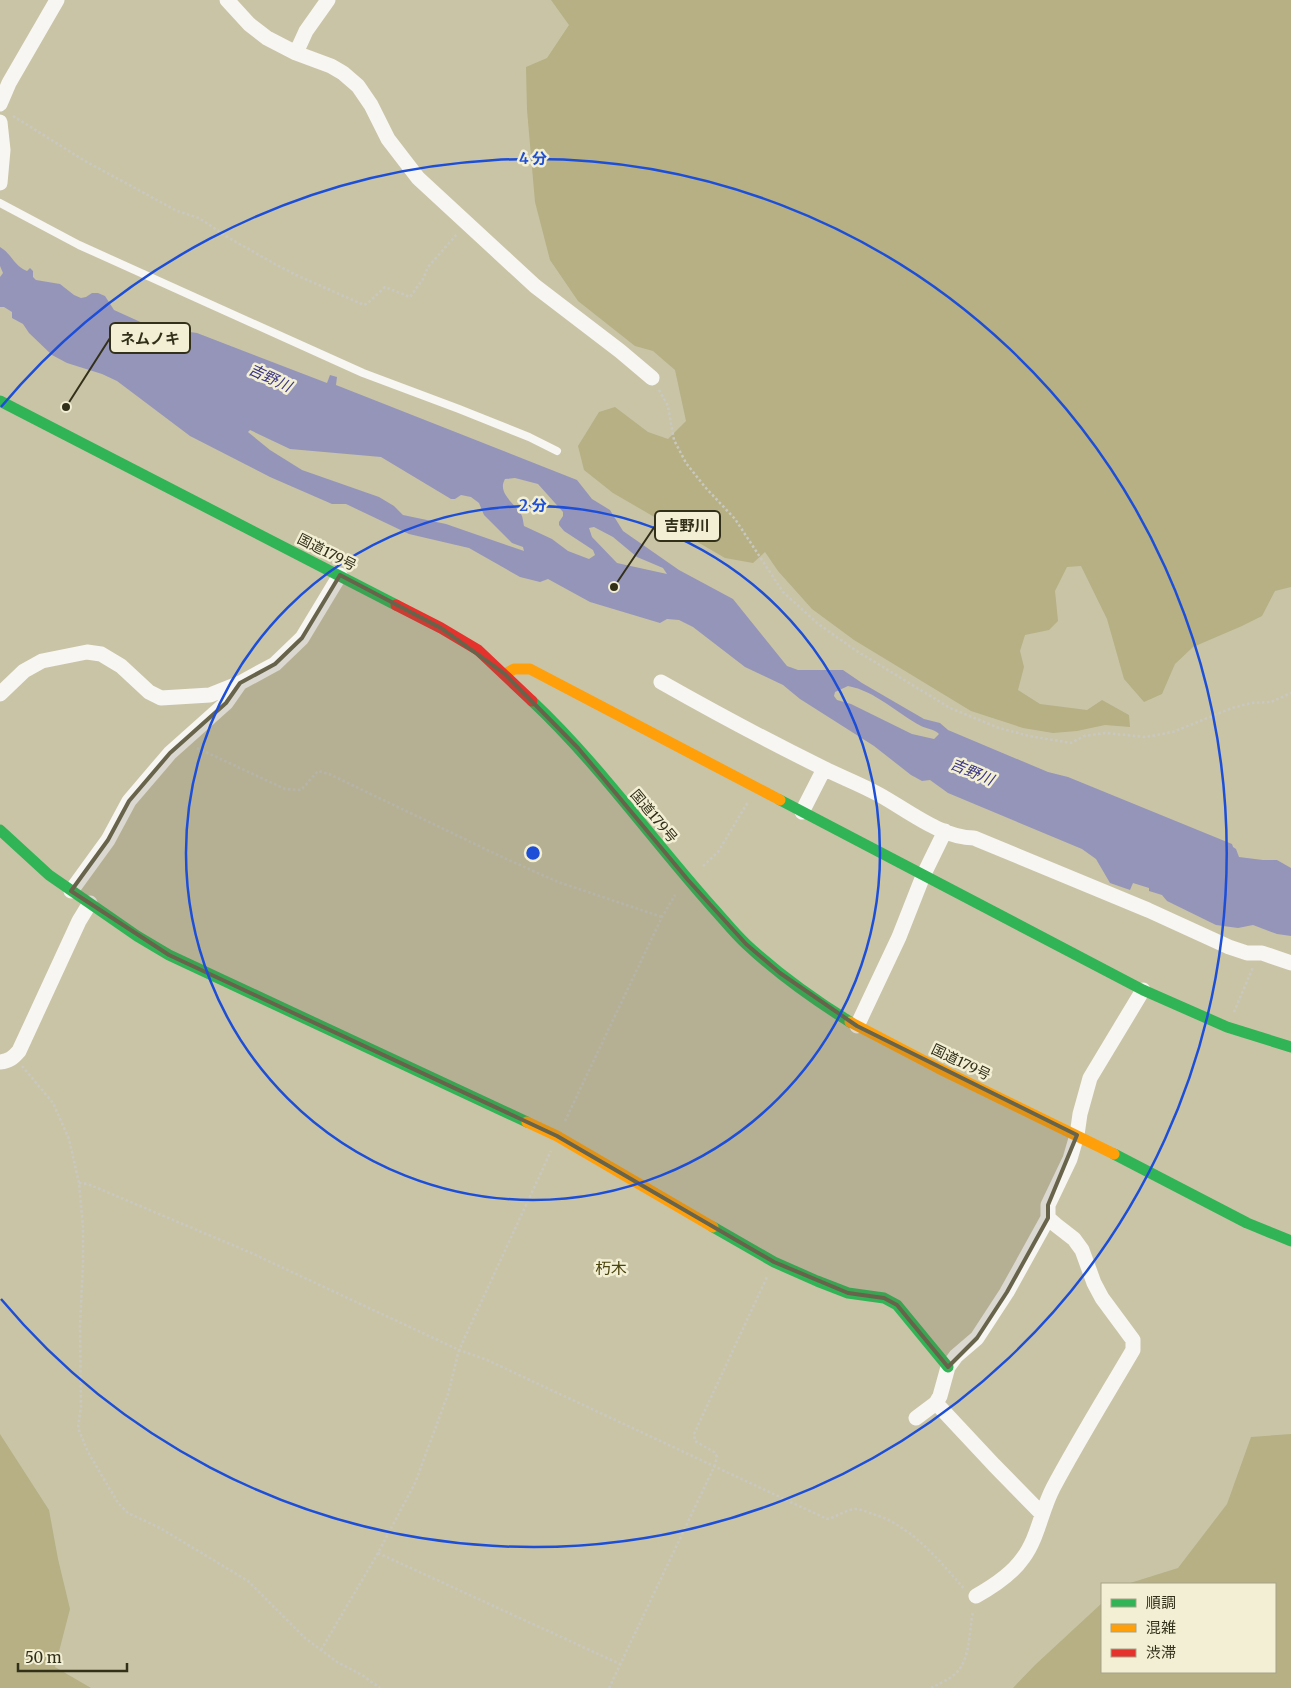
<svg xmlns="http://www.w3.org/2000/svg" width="1291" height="1688" font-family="Merriweather,'Noto Sans JP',serif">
	<rect width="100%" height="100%" fill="#c9c4a6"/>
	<path fill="#b6b084" d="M 551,0 L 1291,0 L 1291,587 L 1275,591 L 1262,616 L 1242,626 L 1193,647 L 1175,664 L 1162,694 L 1144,702 L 1124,679 L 1107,619 L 1081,566 L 1067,567 L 1055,591 L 1058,621 L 1049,630 L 1025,635 L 1020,651 L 1024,667 L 1018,690 L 1040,704 L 1087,710 L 1102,700 L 1129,715 L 1130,727 L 1105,725 L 1077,731 L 1053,733 L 1023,728 L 971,711 L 854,640 L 812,609 L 778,571 L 765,552 L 753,563 L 725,558 L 613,493 L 584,470 L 578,446 L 599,412 L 615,407 L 648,432 L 668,439 L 686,421 L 675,370 L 653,351 L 635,346 L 578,301 L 550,260 L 535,202 L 527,110 L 526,67 L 547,58 L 569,25 Z
		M 0,1434 L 49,1510 L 58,1559 L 70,1609 L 55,1667 L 91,1688 L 0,1688 Z
		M 1291,1434 L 1291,1688 L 1013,1688 L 1035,1665 L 1102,1603 L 1102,1672 L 1275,1672 L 1275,1584 L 1127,1584 L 1178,1568 L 1227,1504 L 1251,1437 Z"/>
	<path fill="#9595ba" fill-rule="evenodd" d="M 0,247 C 11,253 14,266 27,271 L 30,268 L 33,271 L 33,277 L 36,280 L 60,284 L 74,295 L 81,298 L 86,297 L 92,293 L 98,293 L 105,296 L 114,310 L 178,339 L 190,332 L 197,333 L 327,383 L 330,375 L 337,377 L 336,385 L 577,480 L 592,499 L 610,510 L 623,531 L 679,570 L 733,599 L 787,666 L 798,670 L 843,670 L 862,683 L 924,719 L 940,723 L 948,730 L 1048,772 L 1068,777 L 1232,844 L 1233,847 L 1236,849 L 1239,857 L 1263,860 L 1277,860 L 1291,868 L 1291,936 L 1277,934 L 1253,925 L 1238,928 L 1216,925 L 1167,901 L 1162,895 L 1149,891 L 1149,888 L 1133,883 L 1130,890 L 1110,883 L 1096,859 L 1082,849 L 948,793 L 930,780 L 922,781 L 911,775 L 874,746 L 800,699 L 783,685 L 745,667 L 693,627 L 679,620 L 667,619 L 660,623 L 590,602 L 548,579 L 540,582 L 520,577 L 469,548 L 409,534 L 346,504 L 332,504 L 270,477 L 190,436 L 117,381 L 102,374 L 67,363 L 52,355 L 29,333 L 23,324 L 12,318 L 12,312 L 4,307 L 0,307 L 0,277 L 3,273 L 0,266 ZM 250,430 L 290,449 L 381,457 L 451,499 L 455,499 L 461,495 L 471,497 L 479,503 L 484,515 L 512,543 L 523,547 L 524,551 L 446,524 L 403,515 L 394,506 L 379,497 L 302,470 L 270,450 L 248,432 ZM 515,478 L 538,484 L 563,512 L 563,516 L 559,522 L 559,525 L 564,531 L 593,550 L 595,555 L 589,559 L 568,551 L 552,539 L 524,526 C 523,522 523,517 521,514 C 514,503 497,493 505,479 ZM 594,527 L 613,537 L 637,557 L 663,568 L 667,574 L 617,563 L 592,537 L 589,528 ZM 848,686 C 875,691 897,713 921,726 C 927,729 934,729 939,734 L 934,739 L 912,734 L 851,704 L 837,700 L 834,696 L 835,692 Z"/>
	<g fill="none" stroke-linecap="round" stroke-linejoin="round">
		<path stroke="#c9c8c0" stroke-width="2.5" stroke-dasharray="2.5 2.5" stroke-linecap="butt" d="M 13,116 L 85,161 L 177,211 L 199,218 L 229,238 L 275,264 L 296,275 L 364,305 L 368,303 L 385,287 L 410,297 L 423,279 L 428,267 L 458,233
			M 659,390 L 668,406 L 674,440 L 686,463 L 705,487 L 735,519 L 783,592 L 817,623 L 855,650 L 950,708 L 999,728 L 1029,736 L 1071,743 L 1084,736 L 1105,733 L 1146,737 L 1173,732 L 1232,708 L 1251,703 L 1271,702 L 1291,693
			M 197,748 L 285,789 L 301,790 L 318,771 L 329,774 L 502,857 L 558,882 L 662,917
			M 703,866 L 718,852 L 748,802
			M 1234,1012 L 1253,967
			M 22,1066 L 53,1103 L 69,1139 L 79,1183 L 83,1227 L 83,1263 L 80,1326 L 81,1407 L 78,1428 L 88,1452 L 118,1503 L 128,1513 L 160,1528 L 248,1581 L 305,1638 L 337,1662 L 362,1675 L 380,1688
			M 565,1121 L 662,917 L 675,895
			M 79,1183 L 88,1184 L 249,1252 L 459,1350 L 487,1360 L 827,1519 C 837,1517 845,1510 855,1509 C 860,1509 865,1511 870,1513 C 910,1524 939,1560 965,1590
			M 378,1553 L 620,1664
			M 321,1650 L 378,1553 L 415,1483 L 448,1394 L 459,1350 L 551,1151
			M 609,1688 L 714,1467 L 717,1457 L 714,1452 L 695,1441 L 694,1434 L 767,1277
			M 931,1688 C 939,1684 948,1680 955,1674 C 971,1660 969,1630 973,1611"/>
		<path stroke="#f7f6f2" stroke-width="8" d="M 0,203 L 79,245 L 363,373 L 459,409 L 529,437 L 557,451"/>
		<path stroke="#f7f6f2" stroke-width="15" d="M 227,0 L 249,24 L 267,38 L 296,53 L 331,66 L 343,73 L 358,86 L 371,105 L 388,139 L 418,178 L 535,286 L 620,351 L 652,378
			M 296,53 L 306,31 L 328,0
			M 0,104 L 9,83 L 57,0
			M 0,122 L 3,150 L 0,183
			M 661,682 C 714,712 768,741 823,768 C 841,777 860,784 878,794 C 906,809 941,838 974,838 L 1148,910 L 1229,947 L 1247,953 L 1262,953 L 1291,963
			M 0,694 L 24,671 L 42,661 L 87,652 L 101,654 L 121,666 L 149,692 L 161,698 L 210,695 L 240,683 L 275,664 L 302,638 L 340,575
			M 802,812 L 824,769
			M 71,891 L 108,840 L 129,801 L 170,753 L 226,703 L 240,683
			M 857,1026 L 899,937 L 923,876 L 945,831
			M 0,1062 C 9,1061 13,1058 19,1051 L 79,921 L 90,903
			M 936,1403 L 994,1465 L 1042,1514
			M 916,1418 L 936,1403 L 940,1396 L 948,1367 L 956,1356 L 977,1338 L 1007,1292 L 1048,1218
			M 976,1596 C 992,1587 1012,1574 1023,1558 C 1038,1538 1041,1511 1053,1488 C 1078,1441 1106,1396 1133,1350 L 1133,1340 L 1102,1298 L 1094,1283 L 1082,1250 L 1074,1239 L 1056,1225 L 1048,1218 L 1048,1205 L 1070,1159 L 1077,1135 L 1080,1114 L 1090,1078 L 1143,990"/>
		<path stroke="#30b455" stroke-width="11" d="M 0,401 L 396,605
			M 532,701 C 599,764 652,840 713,908 C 724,920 734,933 746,944 C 778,974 813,999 850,1022
			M 780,800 L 1143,990 L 1227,1027 L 1291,1047
			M 0,830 L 49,875 L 137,936 L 169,955 L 527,1122
			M 1114,1154 L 1247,1223 L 1291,1241
			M 713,1227 L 774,1262 L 817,1281 L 848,1293 L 884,1298 L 897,1305 L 948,1367"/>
		<path stroke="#ff9f0a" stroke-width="11" d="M 505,674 L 514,669 L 530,669 L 780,800
			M 850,1022 L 938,1068 L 1114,1154
			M 527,1122 L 557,1136 L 713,1227"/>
		<path stroke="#e5322d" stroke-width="11" d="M 396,605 L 441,628 L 478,650 L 532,701"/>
	</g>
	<path fill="#68644b" fill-opacity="0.2" stroke="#68644b" stroke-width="4" stroke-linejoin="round" d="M 340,575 L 441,628 L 505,674 L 578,748 L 688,880 L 746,944 L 780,973 L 857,1026 L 1077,1135 L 1048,1205 L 1048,1218 L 1007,1292 L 977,1338 L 948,1367 L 897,1305 L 884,1298 L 848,1293 L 774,1262 L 557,1136 L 169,955 L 71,891 L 108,840 L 129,801 L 170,753 L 226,703 L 240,683 L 275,664 L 302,638 Z"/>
	<g fill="none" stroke="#1d4ed8" stroke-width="2.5">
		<circle cx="533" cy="853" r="347"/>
		<path d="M1 407A694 694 0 1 1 1 1299"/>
	</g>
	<g text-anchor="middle" stroke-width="5" stroke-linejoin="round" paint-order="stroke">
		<g font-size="14" fill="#33301a" stroke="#f2efd4">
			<text transform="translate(327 552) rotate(27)" y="5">国道179号</text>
			<text transform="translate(654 816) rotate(50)" y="5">国道179号</text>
			<text transform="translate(961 1062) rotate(26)" y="5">国道179号</text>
		</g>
		<g font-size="15" font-style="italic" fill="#393383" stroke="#f2efd4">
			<text transform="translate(270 378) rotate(25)" y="5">吉野川</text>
			<text transform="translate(972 772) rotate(23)" y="5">吉野川</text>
		</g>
		<g font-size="16" fill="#4b440c" stroke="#f2efd4">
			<text x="611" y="1274">朽木</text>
		</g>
	</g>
	<circle cx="533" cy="853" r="8" fill="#1d4ed8" stroke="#f2efd4" stroke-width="2.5"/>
	<g font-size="15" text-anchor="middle" font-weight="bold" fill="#1d4ed8" stroke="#f2efd4" stroke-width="5" stroke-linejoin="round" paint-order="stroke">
		<text x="533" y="164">4 分</text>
		<text x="533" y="511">2 分</text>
	</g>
	<path fill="none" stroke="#33301a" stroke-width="2" d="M66 407L110 338M614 587L655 526"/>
	<g fill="#33301a" stroke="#f2efd4" stroke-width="2">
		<circle cx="66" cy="407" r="5"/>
		<circle cx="614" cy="587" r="5"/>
	</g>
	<g fill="#f2efd4" stroke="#33301a" stroke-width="2">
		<rect x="110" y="323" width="80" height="30" rx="5"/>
		<rect x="655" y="511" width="65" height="30" rx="5"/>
	</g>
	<g font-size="15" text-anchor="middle" font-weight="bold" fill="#33301a">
		<text x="150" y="344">ネムノキ</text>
		<text x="687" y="531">吉野川</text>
	</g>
	<rect x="1101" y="1583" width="175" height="90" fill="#f2efd4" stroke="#a6a38a"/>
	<rect x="1111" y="1599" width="25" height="8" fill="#30b455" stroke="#a6a38a"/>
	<text x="1146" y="1608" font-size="15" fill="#33301a">順調</text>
	<rect x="1111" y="1624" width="25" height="8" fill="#ff9f0a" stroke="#a6a38a"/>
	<text x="1146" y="1633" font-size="15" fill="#33301a">混雑</text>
	<rect x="1111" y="1649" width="25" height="8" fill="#e5322d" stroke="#a6a38a"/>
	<text x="1146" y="1658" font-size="15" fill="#33301a">渋滞</text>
	<path d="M18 1663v8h109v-8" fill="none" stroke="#33301a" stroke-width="2.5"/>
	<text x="25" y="1663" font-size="15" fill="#33301a" stroke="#f2efd4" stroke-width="4" paint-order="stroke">50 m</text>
</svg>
